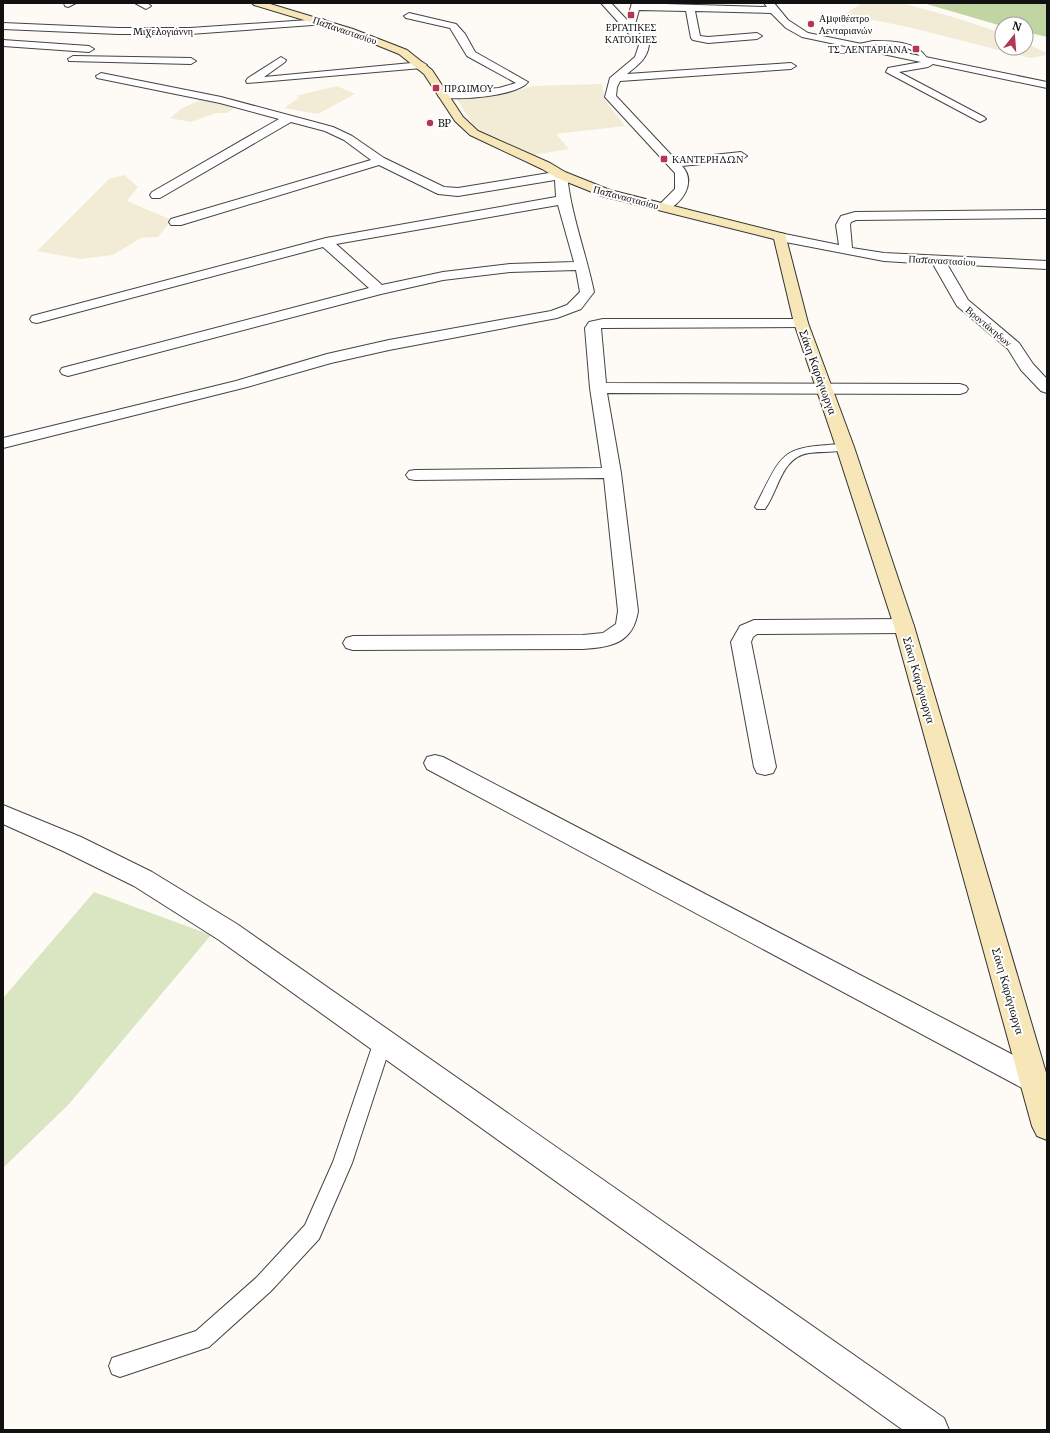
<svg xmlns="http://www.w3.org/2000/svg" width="1050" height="1433" font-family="Merriweather,serif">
	<rect width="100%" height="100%" fill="#fefbf6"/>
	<path fill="#f2ecd7" d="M 863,3 L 902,3 L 953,17 L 1002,33 L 1002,48 L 1026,48 L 1026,43 L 1047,53 L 1047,55 L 1030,58 L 912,28 L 844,14 Z
		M 602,84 L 605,100 L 625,126 L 556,134 L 569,149 L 533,155 L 491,139 L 472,123 L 455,96 L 515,91 L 532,86 Z
		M 337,86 L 355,94 L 318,114 L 284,108 L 300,97 L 295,96 Z
		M 202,99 L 237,106 L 227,113 L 216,113 L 191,122 L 170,118 L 181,109 Z
		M 124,175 L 138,187 L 127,201 L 172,220 L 158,237 L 141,238 L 113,255 L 80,259 L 37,251 L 109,179 Z"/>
	<path fill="#dae6c2" d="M 94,892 L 211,935 L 69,1104 L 3,1168 L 3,998 Z"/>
	<path fill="#c1d5a3" d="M 923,3 L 1047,3 L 1047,37 L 1026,32 L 1026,24 L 1002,24 L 1002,26 Z"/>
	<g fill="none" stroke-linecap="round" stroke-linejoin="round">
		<defs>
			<path id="lane" d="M 873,41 C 892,41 916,41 927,58 L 922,59 C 909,41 877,43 857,47 L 854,45 Z
				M 845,444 L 849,445 L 850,447 L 849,449 C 836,453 822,451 809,453 C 781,457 779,490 765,509 L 757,509 L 755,507 C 784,451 779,447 845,444 Z
				M 383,1033 L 389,1035 L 392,1041 L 352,1163 L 319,1239 L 271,1291 L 209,1347 L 120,1377 L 112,1374 L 109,1366 L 112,1358 L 196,1331 L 257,1277 L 305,1225 L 333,1162 L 374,1041 L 377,1035 Z"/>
			<path id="street" d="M 64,3 L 76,3 L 68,7 L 65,6 Z
				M 135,3 L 147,3 L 151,6 L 146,9 Z
				M 601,3 L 611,3 L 627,20 L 632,3 L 767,7 L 764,3 L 774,3 L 788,20 L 808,33 L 1047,82 L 1047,88 L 933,64 L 928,67 L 899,72 L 984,117 L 986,119 L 980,122 L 886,72 L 888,68 L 921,62 L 802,37 L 786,28 L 771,13 L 695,11 L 700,36 L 708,37 L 757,33 L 762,36 L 757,39 L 708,43 L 693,40 L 691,38 L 686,11 L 639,10 L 634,28 L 649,45 C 647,59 638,65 627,74 L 791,63 L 796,66 L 791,69 L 620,81 L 617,87 L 616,96 L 675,159 L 741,152 L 747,156 L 741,160 L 682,166 C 697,182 682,206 663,211 L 657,207 L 675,189 L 675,173 L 605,97 L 610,78 L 635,57 L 639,45 Z
				M 409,13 L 456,24 L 465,34 L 475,52 L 528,82 C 518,96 456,101 439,97 L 438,95 L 443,92 L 499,88 L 516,83 L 467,56 L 450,28 L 406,18 L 404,16 Z
				M 323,19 L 328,22 L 326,24 L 190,34 L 118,34 L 3,29 L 3,23 L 118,28 L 190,28 Z
				M 3,40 L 89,46 L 94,49 L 89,52 L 3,46 Z
				M 73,56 L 191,58 L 196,61 L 191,64 L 69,61 L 68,59 Z
				M 281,57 L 286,60 L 285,62 L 264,77 L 422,62 L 427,65 L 422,68 L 247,83 L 246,81 L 248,78 Z
				M 101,73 L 221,97 L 333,127 L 352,136 L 384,158 L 444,187 L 458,188 L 561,171 L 565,172 L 567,175 C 571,215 586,253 594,292 L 581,309 L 557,318 L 389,350 L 331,363 L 247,387 L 3,448 L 3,438 L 236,381 L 327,354 L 389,340 L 551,311 L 567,305 L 580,292 L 576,270 L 510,272 L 443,280 L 381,294 L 68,376 L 62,374 L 60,371 L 62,368 L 369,288 L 323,247 L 37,323 L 32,322 L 30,319 L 32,316 L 326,238 L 556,197 L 555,180 L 458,196 L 438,194 L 379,165 L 181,225 L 171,225 L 169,222 L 171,219 L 371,160 L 344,140 L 325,131 L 291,122 L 160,198 L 152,198 L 150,195 L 152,192 L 279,119 L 220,103 L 97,78 L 96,76 ZM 558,205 L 574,262 L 510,264 L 443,272 L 382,285 L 336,244 Z
				M 1047,210 L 1047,218 L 856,220 L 851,222 L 850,225 L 852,248 L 884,253 L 1047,261 L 1047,269 L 947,264 L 968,300 L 1019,343 L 1033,364 L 1047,379 L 1047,393 L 1041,391 L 1021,370 L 1008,349 L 957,306 L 933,264 L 884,261 L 775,240 L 773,237 L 775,234 L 780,233 L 839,245 L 836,225 L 841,216 L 855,212 Z
				M 603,319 L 801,319 L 806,320 L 808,323 L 806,326 L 801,327 L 601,328 L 606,383 L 960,384 L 966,386 L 968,389 L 966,392 L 960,394 L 607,393 L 621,473 L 638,611 C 633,643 612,647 583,649 L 353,650 L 346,648 L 343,643 L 346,638 L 353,636 L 583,635 L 603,633 L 616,624 L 618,611 L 604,478 L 415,480 L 409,479 L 406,475 L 409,471 L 415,470 L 602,468 L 590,388 L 585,328 L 589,322 Z
				M 904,619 L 911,621 L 914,626 L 911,631 L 904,633 L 757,634 L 753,637 L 751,642 L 776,767 L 773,773 L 765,775 L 757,773 L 754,767 L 731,642 L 740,626 L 754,620 Z
				M 435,755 L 443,757 L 1044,1071 L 1047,1077 L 1044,1089 L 1034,1093 L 1024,1089 L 427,769 L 424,763 L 427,757 Z
				M 3,805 L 81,837 L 152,872 L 237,924 L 944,1418 L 949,1430 L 903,1430 L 219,940 L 134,886 L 63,851 L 3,824 Z"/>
			<path id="secondary" d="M 252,3 L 267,3 L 353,29 L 407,50 L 432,70 L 463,117 L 478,131 L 550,163 L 565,172 L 610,190 L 785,234 L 808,323 L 854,447 L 914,626 L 1047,1076 L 1047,1140 L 1037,1136 L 1032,1126 L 894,626 L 836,447 L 794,323 L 774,239 L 602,196 L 557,178 L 542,169 L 470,135 L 455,121 L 424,74 L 399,54 L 347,33 L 254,5 Z"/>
		</defs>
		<use href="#lane" stroke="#444" stroke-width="2"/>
		<use href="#street" stroke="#444" stroke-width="2"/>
		<use href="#secondary" stroke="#333" stroke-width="2"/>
		<use href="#lane" fill="#fff" fill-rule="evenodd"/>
		<use href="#street" fill="#fff" fill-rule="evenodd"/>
		<use href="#secondary" fill="#f7e6b8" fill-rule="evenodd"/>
	</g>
	<g fill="#b33750" stroke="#fff" stroke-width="1.5">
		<rect x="627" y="11" width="8" height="8" rx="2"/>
		<circle cx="811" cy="24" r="4"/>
		<rect x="912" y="45" width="8" height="8" rx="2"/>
		<rect x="432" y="84" width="8" height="8" rx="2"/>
		<circle cx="430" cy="123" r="4"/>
		<rect x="660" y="155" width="8" height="8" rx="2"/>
	</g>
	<g text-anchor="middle" stroke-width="4" stroke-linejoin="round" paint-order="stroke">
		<g font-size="10" fill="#111" stroke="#fff" text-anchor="start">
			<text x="819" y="22">Αμφιθέατρο<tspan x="819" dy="12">Λενταριανών</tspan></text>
			<text x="631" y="31" text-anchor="middle">ΕΡΓΑΤΙΚΕΣ<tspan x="631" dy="12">ΚΑΤΟΙΚΙΕΣ</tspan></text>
			<text x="908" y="53" text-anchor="end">ΤΣ_ΛΕΝΤΑΡΙΑΝΑ</text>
			<text x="444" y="92">ΠΡΩΙΜΟΥ</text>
			<text x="438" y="127">BP</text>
			<text x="672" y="163">ΚΑΝΤΕΡΗΔΩΝ</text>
		</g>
		<g font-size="10" fill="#111" stroke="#fff">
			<text transform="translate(345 30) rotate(19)" y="4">Παπαναστασίου</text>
			<text x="163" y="35">Μιχελογιάννη</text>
			<text transform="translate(626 197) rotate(15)" y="4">Παπαναστασίου</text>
			<text transform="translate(942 260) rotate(3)" y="4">Παπαναστασίου</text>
			<text transform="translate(989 326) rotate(40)" y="4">Βροντάκηδων</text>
		</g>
		<g font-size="12" fill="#111" stroke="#fff">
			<text transform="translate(818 372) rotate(70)" y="4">Σάκη Καράγιωργα</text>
			<text transform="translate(919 680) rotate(74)" y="4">Σάκη Καράγιωργα</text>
			<text transform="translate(1008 991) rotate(74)" y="4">Σάκη Καράγιωργα</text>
		</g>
	</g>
	<rect width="1050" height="1433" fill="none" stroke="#111111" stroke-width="8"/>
	<g transform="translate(1014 36) rotate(17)"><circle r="19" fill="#ffffff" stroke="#a0a0a0"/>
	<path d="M0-3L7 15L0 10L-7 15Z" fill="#b33750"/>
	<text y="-6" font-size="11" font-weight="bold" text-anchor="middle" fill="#111111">N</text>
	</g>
</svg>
